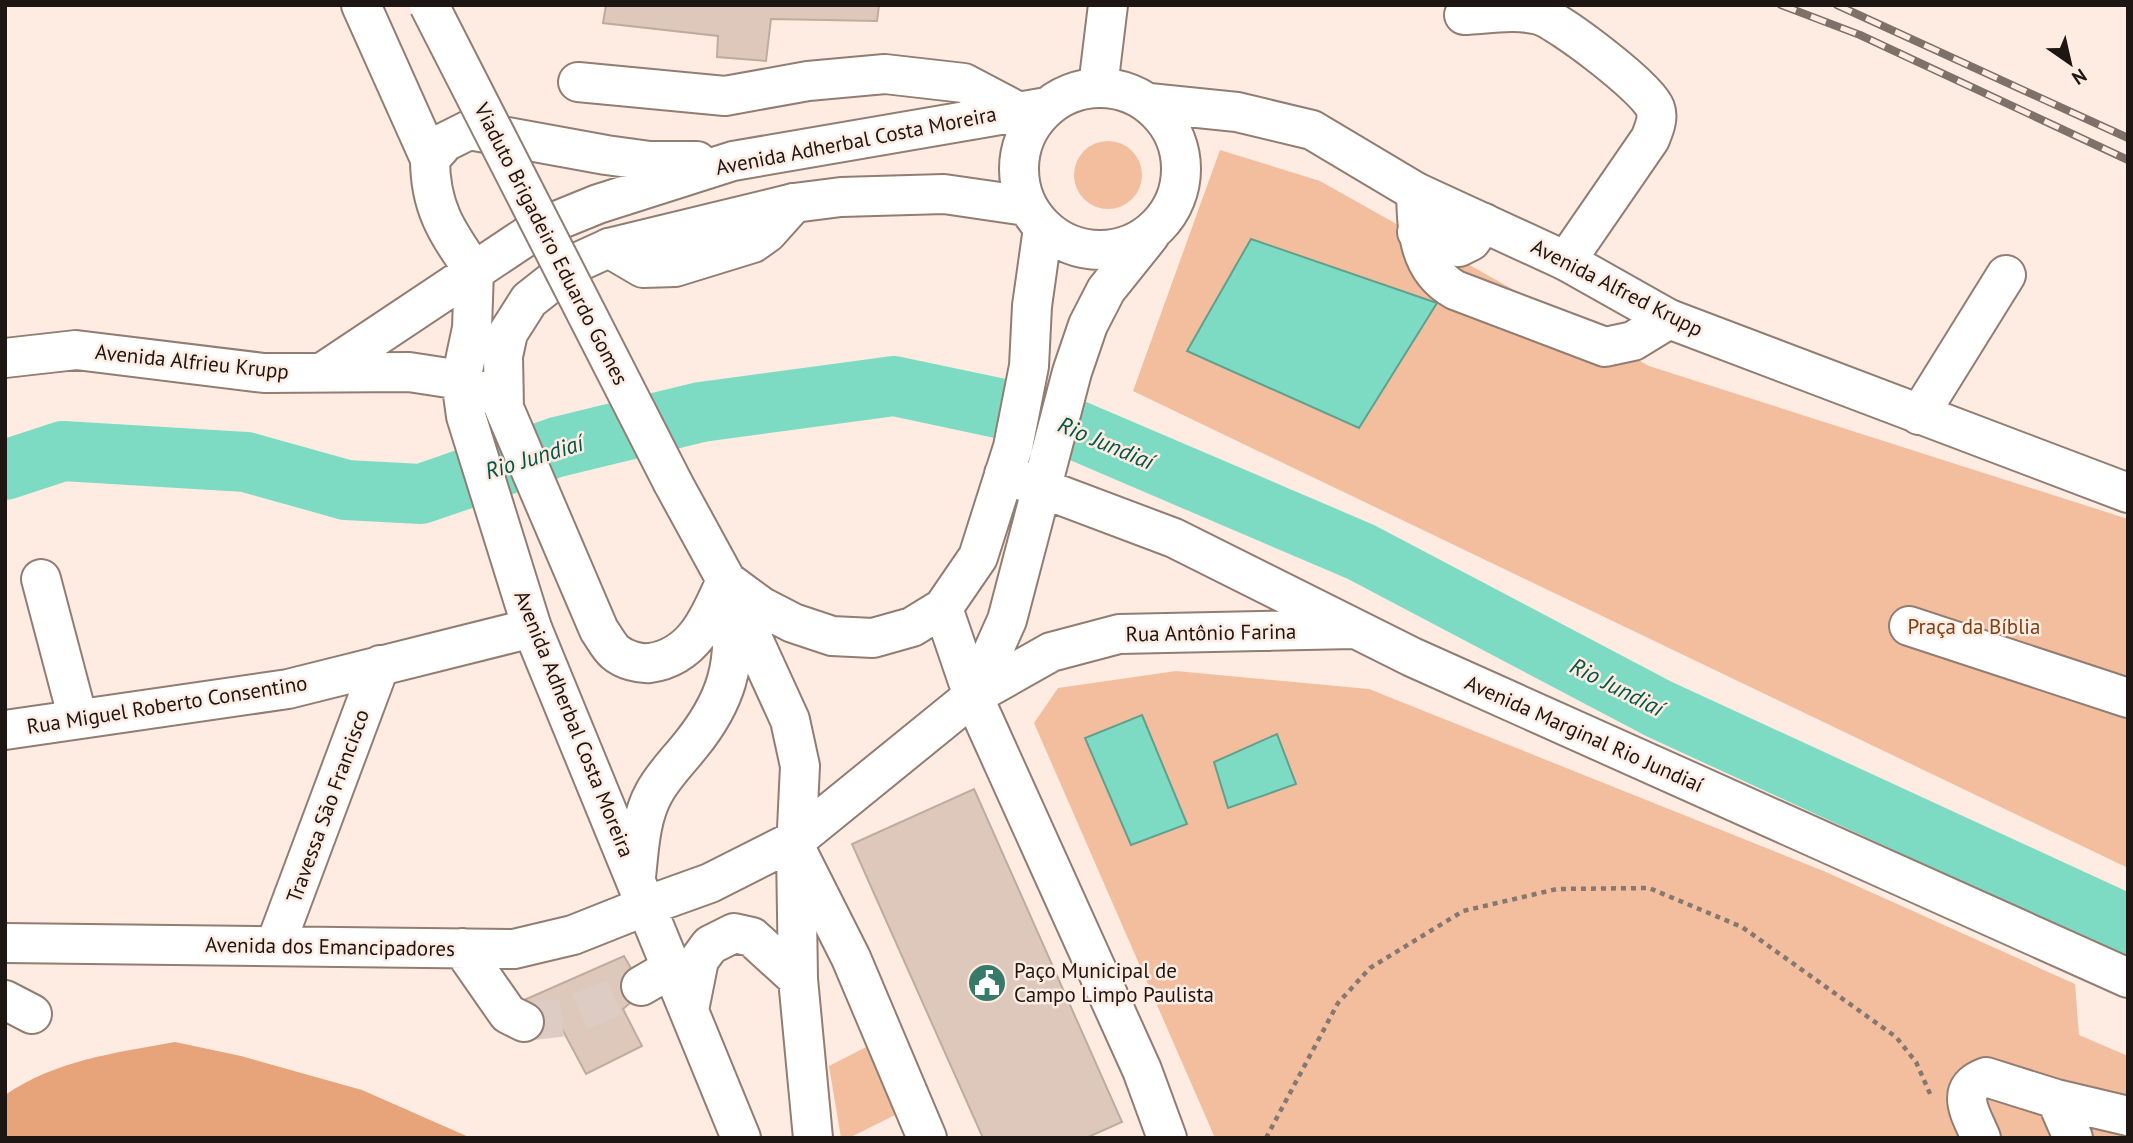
<svg xmlns="http://www.w3.org/2000/svg" width="2133" height="1143" font-family="'PT Sans',sans-serif">
	<rect width="100%" height="100%" fill="#feece2"/>
	<path fill="#f2be9e" d="M1074 175a34 34 0 1 1 68 0a34 34 0 1 1-68 0Z
		M 1220,150 L 1320,181 L 1649,366 L 2128,519 L 2128,868 L 1133,391 Z
		M 1176,671 L 1369,689 L 1826,872 L 2075,984 L 2079,1035 L 2128,1056 L 2128,1138 L 1215,1138 L 1034,723 L 1058,688 Z
		M 870,1045 L 903,1111 L 849,1138 L 841,1138 L 829,1066 Z"/>
	<path fill="#e7a47b" d="M 175,1042 L 241,1056 L 362,1090 L 471,1138 L 5,1138 L 5,1095 C 56,1060 115,1053 175,1042 Z"/>
	<path fill="#7edbc3" stroke="#61a08e" stroke-width="2" d="M 1251,239 L 1437,303 L 1359,428 L 1187,351 Z
		M 1142,715 L 1187,824 L 1131,845 L 1085,738 Z
		M 1277,734 L 1296,784 L 1228,808 L 1214,762 Z"/>
	<g fill="none" stroke-linecap="round" stroke-linejoin="round">
		<path stroke="#7edbc3" stroke-width="60" d="M 5,470 L 63,451 L 246,462 L 346,490 L 421,494 L 557,447 L 701,412 L 894,386 L 1050,419 L 1361,552 L 1659,709 L 2128,925"/>
	</g>
	<path fill="#ddc8bb" stroke="#c0ab9f" stroke-width="2" d="M 606,5 L 879,5 L 877,21 L 771,19 L 766,61 L 717,57 L 718,36 L 603,23 Z
		M 974,789 L 1122,1122 L 1086,1138 L 983,1138 L 852,844 Z
		M 624,956 L 644,991 L 623,1009 L 642,1046 L 586,1074 L 561,1027 L 531,1040 L 515,1004 Z"/>
	<g fill="none" stroke-linecap="round" stroke-linejoin="round">
		<path stroke="#dcccc3" stroke-width="38" stroke-dasharray="38 19" stroke-linecap="butt" d="M 524,1022 L 568,1017 L 641,986"/>
		<defs>
			<path id="minor" d="M 361,5 L 430,159
				M 1464,15 C 1487,14 1516,9 1539,15 C 1558,20 1649,89 1655,108 C 1659,118 1654,129 1650,139 L 1566,261
				M 578,82 L 725,96 L 808,81 L 885,74 L 964,83 L 1017,111
				M 1098,87 L 1108,5
				M 1416,192 C 1417,231 1418,269 1455,290 L 1605,347 L 1633,341 L 1669,319
				M 1417,232 L 1459,247 L 1471,241 L 1484,223
				M 609,248 L 643,268 L 675,267 L 753,243 L 767,233 L 794,203
				M 1919,415 L 2006,275
				M 41,579 L 78,719
				M 1909,626 L 2128,698
				M 973,696 L 1142,1070 L 1167,1138
				M 5,730 L 288,689 L 532,628
				M 796,849 L 851,958 L 927,1138
				M 5,943 L 514,949 L 573,935 L 646,906
				M 275,946 L 380,665
				M 462,948 L 508,1014 L 524,1022
				M 641,986 L 672,968
				M 5,1000 L 32,1014
				M 2056,1099 L 2073,1138
				M 1981,1138 C 1971,1114 1953,1089 1986,1077 L 2056,1099 L 2128,1116"/>
			<path id="major" d="M1019 169a81 81 0 1 1 162 0a81 81 0 1 1-162 0Z
				M 1149,103 L 1237,112 L 1312,130 L 1416,192 L 1566,261 L 1669,319 L 2128,493
				M 474,271 L 472,328 L 461,380 L 466,416 L 532,628 L 741,1138
				M 474,271 C 447,232 430,208 430,159 L 445,142 L 469,130 L 606,155 L 650,161 L 697,161
				M 5,358 L 76,350 L 264,373 L 409,372 L 461,380 L 483,394
				M 323,372 L 539,228 L 598,204 L 733,161 L 1047,107
				M 1004,474 L 1174,538 L 1412,657 L 2128,978
				M 673,483 L 726,580 L 790,720 L 800,766 L 796,849 L 798,979 L 813,1138
				M 726,580 C 710,617 694,657 650,663 C 640,664 624,660 615,652 C 609,647 604,637 599,630 L 504,408 L 503,356 L 508,333 L 529,300 L 576,263 L 609,248 L 794,203 L 841,197 L 944,194 L 1027,206
				M 728,582 L 762,607 L 793,623 L 832,636 L 873,638 L 912,627 L 943,608 L 978,557 L 1013,447 L 1029,366 L 1032,306 L 1043,228
				M 943,608 L 973,696
				M 973,696 L 1007,620 L 1072,372 L 1088,325 L 1106,290 L 1150,235
				M 636,877 C 639,850 640,818 654,793 C 663,776 678,761 690,746 C 726,702 738,663 730,607
				M 646,906 L 710,883 L 797,839 L 973,696 L 1051,652 L 1119,634 L 1353,629
				M 689,1010 L 699,960 L 710,945 L 734,933 L 752,937 L 798,979"/>
		</defs>
		<use href="#minor" stroke="#917d71" stroke-width="42"/>
		<use href="#major" stroke="#917d71" stroke-width="42"/>
		<path stroke="#847871" stroke-width="4.5" stroke-dasharray="5 5" stroke-linecap="butt" d="M 1266,1138 L 1338,1003 L 1370,968 L 1463,911 L 1557,889 L 1649,888 L 1742,927 L 1896,1037 L 1916,1062 L 1931,1096"/>
		<use href="#minor" stroke="#fff" stroke-width="38"/>
		<use href="#major" stroke="#fff" stroke-width="38"/>
		<defs>
			<path id="rail" d="M 1781,5 L 1860,35 L 2128,160
				M 1837,5 L 2128,138"/>
		</defs>
		<use href="#rail" stroke="#7d716a" stroke-width="8"/>
		<use href="#rail" stroke="#feece2" stroke-width="5" stroke-dasharray="16" stroke-linecap="butt"/>
		<defs>
			<path id="major-bridge" d="M 429,5 L 673,483"/>
		</defs>
		<use href="#major-bridge" stroke="#917d71" stroke-width="42" stroke-linecap="butt"/>
		<use href="#major-bridge" stroke="#fff" stroke-width="38"/>
	</g>
	<defs>
		<symbol id="civic-disc" viewBox="-11 -11 22 22"><circle r="9.5" fill="#387a6a" stroke="#feece2"/><path d="M-.6-6.5H3V-4.5H.6V-3L4-1V1h2V6H-6V1h2V-1L-.6-3ZM-1.2 2.5V6h2.4V2.5Z" fill="#fff"/></symbol>
	</defs>
	<g fill-rule="evenodd">
		<use href="#civic-disc" x="965" y="961" width="44" height="44"/>
	</g>
	<g text-anchor="middle" stroke-width="5" stroke-linejoin="round" paint-order="stroke">
		<g font-size="21" fill="#1d1612" stroke="#feece2">
			<text transform="translate(856 141) rotate(-11)" y="7">Avenida Adherbal Costa Moreira</text>
			<text transform="translate(551 244) rotate(63)" y="7">Viaduto Brigadeiro Eduardo Gomes</text>
			<text transform="translate(1617 288) rotate(27)" y="7">Avenida Alfred Krupp</text>
			<text transform="translate(192 362) rotate(6)" y="7">Avenida Alfrieu Krupp</text>
			<text transform="translate(1211 633) rotate(-1)" y="7">Rua Antônio Farina</text>
			<text transform="translate(167 705) rotate(-9)" y="7">Rua Miguel Roberto Consentino</text>
			<text transform="translate(574 724) rotate(68)" y="7">Avenida Adherbal Costa Moreira</text>
			<text transform="translate(1584 734) rotate(24)" y="7">Avenida Marginal Rio Jundiaí</text>
			<text transform="translate(328 806) rotate(-70)" y="7">Travessa São Francisco</text>
			<text transform="translate(330 947) rotate(1)" y="7">Avenida dos Emancipadores</text>
		</g>
		<g font-size="21" fill="#7e4113" stroke="#feece2">
			<text x="1974" y="634">Praça da Bíblia</text>
		</g>
		<g font-size="21" fill="#1d1612" stroke="#feece2" text-anchor="start">
			<text x="1014" y="978">Paço Municipal de<tspan x="1014" dy="24">Campo Limpo Paulista</tspan></text>
		</g>
		<g font-size="23" font-style="italic" fill="#025647" stroke="#feece2">
			<text transform="translate(1106 443) rotate(23)" y="8">Rio Jundiaí</text>
			<text transform="translate(534 457) rotate(-17)" y="8">Rio Jundiaí</text>
			<text transform="translate(1617 687) rotate(27)" y="8">Rio Jundiaí</text>
		</g>
	</g>
	<rect width="2133" height="1143" fill="none" stroke="#1d1612" stroke-width="14"/>
	<g transform="translate(2070 63) rotate(146)" stroke="#feece2" stroke-width="5" paint-order="stroke">
	<path d="M0-5L12 26L0 18L-12 26Z" fill="#1d1612"/>
	<text y="-10" font-size="19" font-weight="bold" text-anchor="middle" fill="#1d1612">N</text>
	</g>
</svg>
